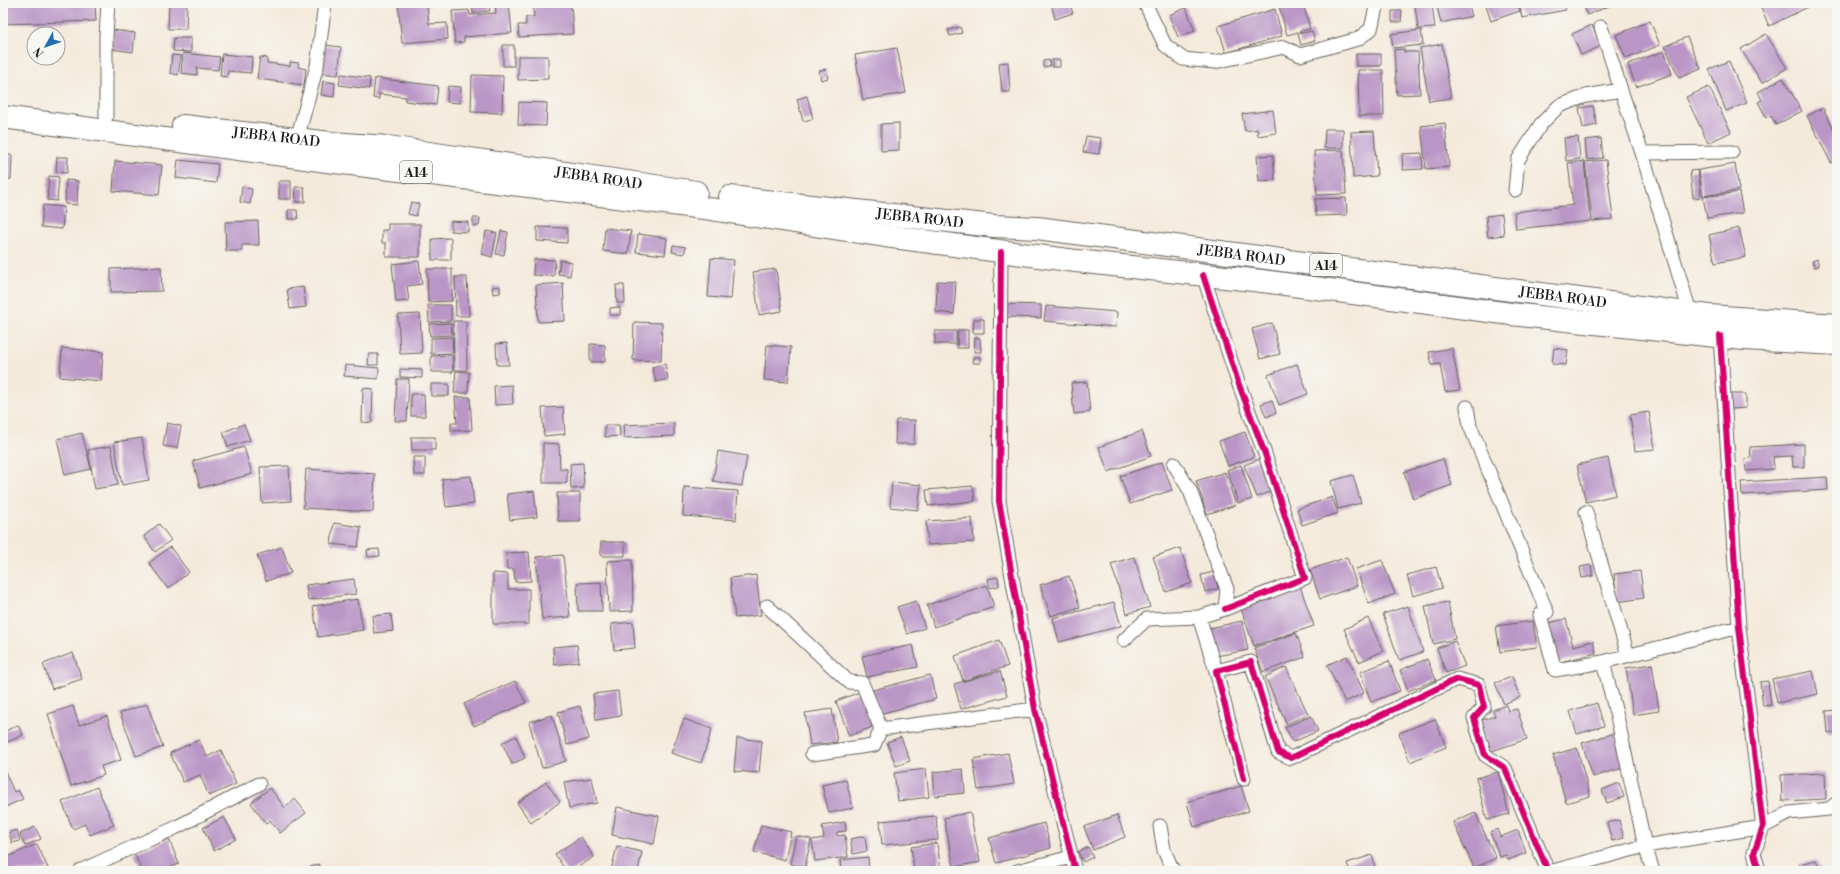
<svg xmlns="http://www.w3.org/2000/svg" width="1840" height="874" font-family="'Libre Bodoni',serif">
	<rect width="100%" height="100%" fill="#f6f6f2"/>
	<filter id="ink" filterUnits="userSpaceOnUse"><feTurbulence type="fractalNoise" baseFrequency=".025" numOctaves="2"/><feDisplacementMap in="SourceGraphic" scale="8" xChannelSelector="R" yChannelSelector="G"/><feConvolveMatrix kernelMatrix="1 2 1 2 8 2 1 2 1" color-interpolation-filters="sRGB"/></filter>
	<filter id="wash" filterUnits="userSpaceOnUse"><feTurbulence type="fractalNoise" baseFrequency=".012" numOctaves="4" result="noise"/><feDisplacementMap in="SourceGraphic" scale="16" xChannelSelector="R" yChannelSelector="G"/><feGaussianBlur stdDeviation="0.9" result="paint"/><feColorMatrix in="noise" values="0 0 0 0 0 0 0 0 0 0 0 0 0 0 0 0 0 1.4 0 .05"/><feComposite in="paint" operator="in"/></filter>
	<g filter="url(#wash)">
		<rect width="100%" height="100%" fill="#f4eadb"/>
		<g id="blocks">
			<path fill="#ba96c6" d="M 3,3 L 95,3 L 96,21 L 3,24 Z
				M 169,3 L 187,3 L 186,29 L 168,29 Z
				M 398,3 L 447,3 L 427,6 L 429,24 L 447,23 L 448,39 L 402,43 Z
				M 472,3 L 489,3 L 490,11 L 473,13 Z
				M 495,3 L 509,3 L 512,33 L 464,37 L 464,42 L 455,43 L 452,11 L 469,10 L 470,15 L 496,13 Z
				M 529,3 L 571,3 L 573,34 L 519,37 L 518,25 L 526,25 L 526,17 L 534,17 L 533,6 L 529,6 Z
				M 1065,3 L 1069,3 L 1073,13 L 1055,19 L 1052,7 Z
				M 1290,3 L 1303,3 L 1310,29 L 1287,35 L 1279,6 Z
				M 1436,3 L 1468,3 L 1472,16 L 1441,23 Z
				M 1485,3 L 1517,3 L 1520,11 L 1491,21 Z
				M 1519,3 L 1564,3 L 1566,10 L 1522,18 Z
				M 1583,3 L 1612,3 L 1612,5 L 1587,15 Z
				M 1759,3 L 1808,3 L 1810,6 L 1769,26 Z
				M 1432,4 L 1435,28 L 1418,29 L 1415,6 Z
				M 1186,8 L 1195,31 L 1178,37 L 1169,15 Z
				M 1275,9 L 1282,36 L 1226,53 L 1218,26 Z
				M 1392,11 L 1402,11 L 1401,22 L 1392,22 Z
				M 1650,21 L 1660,45 L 1626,59 L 1616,35 Z
				M 1592,25 L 1601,46 L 1581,55 L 1572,34 Z
				M 960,27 L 962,33 L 950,36 L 948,30 Z
				M 113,30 L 135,33 L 133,52 L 111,49 Z
				M 1421,30 L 1423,45 L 1393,48 L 1391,34 Z
				M 1312,31 L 1315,41 L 1301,45 L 1298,34 Z
				M 1766,34 L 1787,68 L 1762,83 L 1741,49 Z
				M 1687,37 L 1701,69 L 1679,78 L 1665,46 Z
				M 174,38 L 191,38 L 191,52 L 173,51 Z
				M 1442,44 L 1451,98 L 1429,101 L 1420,48 Z
				M 325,45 L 341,47 L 338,75 L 321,73 Z
				M 503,45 L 514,45 L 514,66 L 503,66 Z
				M 897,48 L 906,93 L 863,100 L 855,55 Z
				M 1404,49 L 1404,52 L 1418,52 L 1420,94 L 1397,95 L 1394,50 Z
				M 1664,51 L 1672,74 L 1636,87 L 1628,64 Z
				M 183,53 L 220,57 L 218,70 L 197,68 L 197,75 L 181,73 Z
				M 222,54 L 252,57 L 251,73 L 228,71 L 227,77 L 220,76 Z
				M 1356,54 L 1381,54 L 1381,66 L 1356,66 Z
				M 172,55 L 181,56 L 178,75 L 170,73 Z
				M 518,56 L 548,56 L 548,79 L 518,80 Z
				M 260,57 L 267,58 L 267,63 L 290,66 L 290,62 L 299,63 L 298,67 L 306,69 L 304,85 L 257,79 Z
				M 1049,60 L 1050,66 L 1043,67 L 1043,61 Z
				M 1052,60 L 1060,60 L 1060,67 L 1052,67 Z
				M 1729,61 L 1747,103 L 1726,111 L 1709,69 Z
				M 1008,62 L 1010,92 L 1002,92 L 999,63 Z
				M 826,69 L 828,78 L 821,80 L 819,71 Z
				M 1358,70 L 1383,70 L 1384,116 L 1359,116 Z
				M 341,74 L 370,78 L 369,89 L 339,85 Z
				M 472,75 L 503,76 L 502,113 L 471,112 Z
				M 375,78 L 438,86 L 436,105 L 405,101 L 406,97 L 379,94 L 379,99 L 373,98 Z
				M 1783,78 L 1802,111 L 1776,125 L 1771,116 L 1766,117 L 1758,102 L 1762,100 L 1758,92 Z
				M 323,81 L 335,83 L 334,97 L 321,95 Z
				M 448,86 L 461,87 L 460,103 L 447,102 Z
				M 1709,87 L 1731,132 L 1708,143 L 1686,97 Z
				M 807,96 L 813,119 L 803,121 L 797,99 Z
				M 519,102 L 547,103 L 546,126 L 518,125 Z
				M 1593,106 L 1597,125 L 1583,128 L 1579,108 Z
				M 1823,108 L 1837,135 L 1837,160 L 1831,163 L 1807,116 Z
				M 1273,110 L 1276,133 L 1258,136 L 1257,129 L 1245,131 L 1242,114 Z
				M 899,123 L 899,150 L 881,151 L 881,124 Z
				M 1445,123 L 1449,167 L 1426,169 L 1421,126 Z
				M 1325,129 L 1343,129 L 1343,148 L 1324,148 Z
				M 1374,131 L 1377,176 L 1353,178 L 1351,132 Z
				M 1086,136 L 1101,138 L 1099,154 L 1083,152 Z
				M 1578,137 L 1580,159 L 1566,161 L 1564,138 Z
				M 1601,138 L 1603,158 L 1587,160 L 1585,140 Z
				M 1343,150 L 1346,194 L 1317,195 L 1314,151 Z
				M 1422,153 L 1423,169 L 1403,170 L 1402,154 Z
				M 3,155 L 12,155 L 11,179 L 3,179 Z
				M 1273,155 L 1275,180 L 1259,181 L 1257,156 Z
				M 57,157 L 68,157 L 67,173 L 56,172 Z
				M 178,160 L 218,164 L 216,183 L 176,178 Z
				M 1606,160 L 1613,219 L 1592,221 L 1585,162 Z
				M 115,161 L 162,165 L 159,195 L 113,191 Z
				M 1584,161 L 1590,221 L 1516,229 L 1514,212 L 1573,205 L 1568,163 Z
				M 1735,164 L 1739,190 L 1703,196 L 1699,170 Z
				M 1698,170 L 1701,197 L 1693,198 L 1690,171 Z
				M 49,176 L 59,177 L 57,201 L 47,200 Z
				M 66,180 L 78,181 L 77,205 L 65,204 Z
				M 279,181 L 291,181 L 291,199 L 279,199 Z
				M 242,187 L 252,189 L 250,204 L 240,202 Z
				M 295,187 L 304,187 L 305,202 L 296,202 Z
				M 1739,192 L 1743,213 L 1707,218 L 1703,197 Z
				M 1346,198 L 1347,215 L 1316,216 L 1315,199 Z
				M 411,202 L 419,204 L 416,216 L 408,214 Z
				M 43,205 L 64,207 L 62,229 L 41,227 Z
				M 288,210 L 297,210 L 298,219 L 288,219 Z
				M 1502,214 L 1504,235 L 1488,237 L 1486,216 Z
				M 473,218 L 480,218 L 479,226 L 473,226 Z
				M 258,221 L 259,245 L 242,245 L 242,251 L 226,251 L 225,222 Z
				M 451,221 L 468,222 L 468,232 L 451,231 Z
				M 388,224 L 420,224 L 420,257 L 386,257 L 386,243 L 382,243 L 382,230 L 388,230 Z
				M 537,227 L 567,228 L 567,243 L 537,241 Z
				M 605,228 L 631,231 L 628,254 L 603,251 Z
				M 1739,228 L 1746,257 L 1715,263 L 1709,235 Z
				M 486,231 L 497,233 L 492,257 L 482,254 Z
				M 501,231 L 508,232 L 504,255 L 496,254 Z
				M 638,234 L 667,238 L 665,255 L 636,252 Z
				M 451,238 L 451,260 L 432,260 L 432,239 Z
				M 673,245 L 686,247 L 684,254 L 672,252 Z
				M 711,258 L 734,260 L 731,299 L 708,297 Z
				M 534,259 L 555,260 L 554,276 L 533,275 Z
				M 1817,259 L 1819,266 L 1814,267 L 1812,261 Z
				M 560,260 L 572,262 L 570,276 L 558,274 Z
				M 419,261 L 422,284 L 407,286 L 409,301 L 396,302 L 392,264 Z
				M 161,267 L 162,291 L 111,292 L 111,269 Z
				M 427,269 L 452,269 L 452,301 L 428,302 Z
				M 776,269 L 782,311 L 759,315 L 753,272 Z
				M 455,277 L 467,277 L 469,316 L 456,316 Z
				M 937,281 L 956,282 L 954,314 L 936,312 Z
				M 563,283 L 565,321 L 538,322 L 536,285 Z
				M 616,285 L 624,285 L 625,303 L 617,303 Z
				M 500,286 L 500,293 L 493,294 L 492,287 Z
				M 303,287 L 306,307 L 290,309 L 287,289 Z
				M 1007,304 L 1041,305 L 1041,318 L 1007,317 Z
				M 428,305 L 451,305 L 451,321 L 429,322 Z
				M 1046,306 L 1117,312 L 1116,327 L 1044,321 Z
				M 620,307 L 620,315 L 610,315 L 610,308 Z
				M 420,314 L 422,353 L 400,354 L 398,315 Z
				M 974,319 L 984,319 L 984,333 L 973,333 Z
				M 453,321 L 466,321 L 467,370 L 454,370 Z
				M 634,322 L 662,323 L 661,361 L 633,360 Z
				M 451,323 L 452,335 L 430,336 L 429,324 Z
				M 1272,323 L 1280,354 L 1260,359 L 1252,329 Z
				M 958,330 L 968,330 L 968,348 L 957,348 Z
				M 935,331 L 956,331 L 956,344 L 935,344 Z
				M 452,337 L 453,353 L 431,354 L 431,338 Z
				M 975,338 L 980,338 L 981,352 L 974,352 Z
				M 507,343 L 509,365 L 497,365 L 496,344 Z
				M 590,344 L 605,345 L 605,362 L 590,362 Z
				M 767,345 L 791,347 L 788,382 L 764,380 Z
				M 62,348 L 103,352 L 101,381 L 60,377 Z
				M 1452,348 L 1460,390 L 1445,392 L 1440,364 L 1432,365 L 1429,352 Z
				M 1554,348 L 1568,350 L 1566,365 L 1552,364 Z
				M 369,354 L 378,354 L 378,365 L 368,365 Z
				M 452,355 L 453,372 L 431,372 L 431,356 Z
				M 973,357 L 980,357 L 980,363 L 972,363 Z
				M 665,364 L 668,379 L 656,382 L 652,367 Z
				M 1297,364 L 1308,394 L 1279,405 L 1268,375 Z
				M 345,365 L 379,368 L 378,379 L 344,376 Z
				M 400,369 L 422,370 L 422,378 L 400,377 Z
				M 456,371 L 469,372 L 468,393 L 454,393 Z
				M 397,379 L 409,379 L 407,421 L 395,421 Z
				M 1087,382 L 1090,412 L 1074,414 L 1071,383 Z
				M 431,384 L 449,384 L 449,396 L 431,396 Z
				M 512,385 L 513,404 L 495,405 L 494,386 Z
				M 363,388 L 373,389 L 372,423 L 362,422 Z
				M 411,394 L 424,394 L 425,416 L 411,416 Z
				M 1731,394 L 1746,394 L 1746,408 L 1731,409 Z
				M 455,397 L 470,397 L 472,430 L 451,431 L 451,423 L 457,423 Z
				M 1272,400 L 1276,413 L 1266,417 L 1261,404 Z
				M 563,407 L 565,434 L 544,436 L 542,408 Z
				M 1649,412 L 1655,449 L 1635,451 L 1630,415 Z
				M 896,420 L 915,420 L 914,444 L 895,444 Z
				M 167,423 L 181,426 L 177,448 L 163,446 Z
				M 674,423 L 674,436 L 624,438 L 623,425 Z
				M 244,424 L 250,440 L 228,447 L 223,432 Z
				M 605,425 L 619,425 L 620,436 L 605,437 Z
				M 1142,431 L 1151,456 L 1108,472 L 1099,447 Z
				M 1245,432 L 1254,457 L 1228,466 L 1219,441 Z
				M 82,433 L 91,469 L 65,475 L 57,439 Z
				M 411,437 L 435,437 L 435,450 L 412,450 Z
				M 142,438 L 149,480 L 122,485 L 114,442 Z
				M 543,443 L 559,444 L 560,469 L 567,469 L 567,483 L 543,483 Z
				M 1804,444 L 1804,467 L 1793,467 L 1792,456 L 1773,457 L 1774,469 L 1746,471 L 1745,459 L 1751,458 L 1750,447 Z
				M 111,446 L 118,485 L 95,489 L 88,450 Z
				M 244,447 L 252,474 L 200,488 L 193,461 Z
				M 718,451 L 747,456 L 742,486 L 713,481 Z
				M 413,457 L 425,457 L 425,475 L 414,475 Z
				M 1608,458 L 1616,495 L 1586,502 L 1577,465 Z
				M 1260,459 L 1272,491 L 1257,497 L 1244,465 Z
				M 1443,459 L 1452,485 L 1413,499 L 1404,472 Z
				M 1162,462 L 1172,490 L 1130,504 L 1120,476 Z
				M 583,463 L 584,488 L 571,489 L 570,464 Z
				M 1241,465 L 1252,499 L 1238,503 L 1227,470 Z
				M 289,466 L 291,501 L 262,503 L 260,467 Z
				M 306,469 L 375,474 L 373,512 L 303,508 Z
				M 1225,472 L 1236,505 L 1207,514 L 1196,481 Z
				M 1353,475 L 1361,503 L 1338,509 L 1331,481 Z
				M 471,476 L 474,504 L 446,507 L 442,479 Z
				M 1827,477 L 1828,490 L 1742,495 L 1741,482 Z
				M 892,482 L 921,485 L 918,510 L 890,507 Z
				M 973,486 L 975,501 L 928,506 L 926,490 Z
				M 684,487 L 738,491 L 736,520 L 683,516 Z
				M 534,491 L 537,517 L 510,520 L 507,494 Z
				M 557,493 L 580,493 L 580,521 L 558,521 Z
				M 1332,497 L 1338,513 L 1302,525 L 1297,509 Z
				M 972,518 L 974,542 L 928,545 L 926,521 Z
				M 334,523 L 361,527 L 358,547 L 331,544 Z
				M 159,524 L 171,540 L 155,552 L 144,536 Z
				M 601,542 L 625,542 L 625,556 L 601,556 Z
				M 170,547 L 189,572 L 168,589 L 149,563 Z
				M 282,547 L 291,573 L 266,581 L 257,555 Z
				M 1180,548 L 1192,583 L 1166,592 L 1153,557 Z
				M 379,549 L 380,556 L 368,557 L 367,550 Z
				M 529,552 L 531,581 L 515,582 L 514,569 L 507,569 L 506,553 Z
				M 563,555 L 570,617 L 542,619 L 536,557 Z
				M 1134,557 L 1150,607 L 1127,614 L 1111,564 Z
				M 1347,557 L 1357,586 L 1320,599 L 1310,570 Z
				M 632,560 L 633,611 L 609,612 L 607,561 Z
				M 1382,560 L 1395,594 L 1369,604 L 1356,569 Z
				M 1591,565 L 1593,576 L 1582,578 L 1580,567 Z
				M 1436,567 L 1442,588 L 1413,596 L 1407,575 Z
				M 1640,571 L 1644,598 L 1617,602 L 1614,574 Z
				M 1214,572 L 1218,589 L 1205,592 L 1201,575 Z
				M 493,573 L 508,574 L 508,589 L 529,589 L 529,624 L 493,624 Z
				M 756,575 L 761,615 L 735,618 L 730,578 Z
				M 1069,576 L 1080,607 L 1051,616 L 1040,585 Z
				M 998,577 L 999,586 L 990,588 L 988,579 Z
				M 354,579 L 356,594 L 308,600 L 306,585 Z
				M 601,582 L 602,611 L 578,611 L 577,583 Z
				M 987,585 L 994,607 L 934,627 L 927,605 Z
				M 1300,586 L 1314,626 L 1254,646 L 1240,606 Z
				M 358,599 L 363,630 L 318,637 L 313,606 Z
				M 916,601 L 925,628 L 907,634 L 897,607 Z
				M 1114,602 L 1121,626 L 1059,642 L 1053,618 Z
				M 1448,602 L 1455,639 L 1433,644 L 1425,606 Z
				M 1408,606 L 1423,652 L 1399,660 L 1383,614 Z
				M 391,614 L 393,631 L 374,633 L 372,616 Z
				M 1368,618 L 1383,651 L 1359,662 L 1344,629 Z
				M 1566,619 L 1573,646 L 1593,641 L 1596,653 L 1557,663 L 1548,623 Z
				M 1242,621 L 1248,650 L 1216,656 L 1210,628 Z
				M 1533,621 L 1537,647 L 1500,652 L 1496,626 Z
				M 633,622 L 635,648 L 614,650 L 611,624 Z
				M 1296,633 L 1305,657 L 1263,672 L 1254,648 Z
				M 999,640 L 1008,666 L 963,681 L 955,656 Z
				M 1455,641 L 1465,666 L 1446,673 L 1437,648 Z
				M 577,645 L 579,662 L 554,665 L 553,647 Z
				M 913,645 L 918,667 L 867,677 L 862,656 Z
				M 73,653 L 82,679 L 52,689 L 43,664 Z
				M 1347,656 L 1364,693 L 1345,702 L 1327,665 Z
				M 1427,659 L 1436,680 L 1408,691 L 1400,670 Z
				M 1389,661 L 1400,691 L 1371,702 L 1360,672 Z
				M 1652,664 L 1659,711 L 1633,715 L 1626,668 Z
				M 1286,667 L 1308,714 L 1287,724 L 1265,677 Z
				M 1000,671 L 1007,696 L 961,709 L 954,684 Z
				M 1813,671 L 1818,694 L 1777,703 L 1772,679 Z
				M 930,675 L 936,699 L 879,714 L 873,690 Z
				M 1512,677 L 1520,697 L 1504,704 L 1495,683 Z
				M 515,681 L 526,703 L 474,726 L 464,704 Z
				M 1768,681 L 1771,705 L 1763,706 L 1760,682 Z
				M 618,691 L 621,716 L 596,720 L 593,694 Z
				M 860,692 L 872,727 L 849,736 L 836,701 Z
				M 1597,703 L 1604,726 L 1577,734 L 1570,711 Z
				M 147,704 L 163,747 L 136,756 L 120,713 Z
				M 1506,705 L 1508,711 L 1517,709 L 1527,739 L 1489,752 L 1479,721 L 1495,716 L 1493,710 Z
				M 73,706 L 79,725 L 107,716 L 121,760 L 101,766 L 104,775 L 71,786 L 48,714 Z
				M 580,706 L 589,739 L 567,745 L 558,712 Z
				M 832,709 L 837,742 L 810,745 L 805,713 Z
				M 1837,710 L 1837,732 L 1828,733 L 1826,711 Z
				M 552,715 L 566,761 L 542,768 L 529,722 Z
				M 1311,716 L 1318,731 L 1293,742 L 1285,727 Z
				M 684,719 L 712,729 L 701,763 L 671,753 Z
				M 1435,719 L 1446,747 L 1410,762 L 1399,733 Z
				M 18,725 L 23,735 L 3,744 L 3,732 Z
				M 1615,733 L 1626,767 L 1593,777 L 1582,743 Z
				M 516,736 L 525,758 L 512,764 L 502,743 Z
				M 901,737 L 910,761 L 896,766 L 887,742 Z
				M 737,738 L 762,741 L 759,773 L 734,771 Z
				M 199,740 L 207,757 L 221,750 L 236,784 L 209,796 L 200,775 L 183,782 L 170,753 Z
				M 1577,748 L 1590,796 L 1566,803 L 1553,755 Z
				M 1008,753 L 1014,784 L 978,790 L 973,759 Z
				M 3,767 L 14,792 L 18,790 L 23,799 L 3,808 Z
				M 926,769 L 929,797 L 898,801 L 894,773 Z
				M 963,769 L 965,793 L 935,796 L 933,772 Z
				M 1498,772 L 1509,814 L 1487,820 L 1476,778 Z
				M 1825,773 L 1826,799 L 1782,801 L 1781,775 Z
				M 592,778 L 597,803 L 569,808 L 564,782 Z
				M 846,780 L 853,808 L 829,813 L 822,785 Z
				M 546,782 L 560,802 L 531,823 L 517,803 Z
				M 1619,783 L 1624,797 L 1607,803 L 1602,790 Z
				M 1241,786 L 1249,811 L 1194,827 L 1187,802 Z
				M 97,787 L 114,825 L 90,835 L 85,824 L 73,829 L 62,802 Z
				M 270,788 L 285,808 L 295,799 L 306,813 L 280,833 L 270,820 L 266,824 L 251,803 Z
				M 617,807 L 659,816 L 654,844 L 612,835 Z
				M 970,812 L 980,862 L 954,867 L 944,818 Z
				M 1475,812 L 1496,858 L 1474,868 L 1453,822 Z
				M 1117,815 L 1125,837 L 1093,850 L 1084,827 Z
				M 936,816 L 938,840 L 882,845 L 880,821 Z
				M 224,817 L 236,839 L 214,851 L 203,828 Z
				M 1619,820 L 1624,838 L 1612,841 L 1607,823 Z
				M 845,822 L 846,831 L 837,832 L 837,836 L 845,835 L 848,857 L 815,861 L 812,840 L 824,838 L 822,826 Z
				M 1044,823 L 1051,848 L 996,863 L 989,838 Z
				M 761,825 L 791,832 L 785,860 L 754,852 Z
				M 35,827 L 41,839 L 25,846 L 20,834 Z
				M 1497,829 L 1500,837 L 1518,830 L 1526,853 L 1508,860 L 1506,855 L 1500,857 L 1490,832 Z
				M 17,830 L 20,841 L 12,843 L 9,832 Z
				M 796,836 L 811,839 L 805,867 L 790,864 Z
				M 865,836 L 867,851 L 853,854 L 850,839 Z
				M 581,837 L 594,857 L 572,871 L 566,871 L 555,854 Z
				M 169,839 L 179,864 L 162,871 L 142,871 L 134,853 Z
				M 937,843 L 941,871 L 914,871 L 911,847 Z
				M 37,844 L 48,868 L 42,871 L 3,871 L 3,859 Z
				M 617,846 L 642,852 L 638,871 L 611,871 Z
				M 1088,847 L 1093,857 L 1083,862 L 1078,852 Z
				M 1372,855 L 1376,871 L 1350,871 L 1347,863 Z
				M 868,857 L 869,871 L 841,871 L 840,860 Z
				M 1816,860 L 1821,871 L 1801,871 L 1799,864 Z
				M 319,864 L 322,871 L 300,871 Z"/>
		</g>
	</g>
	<g filter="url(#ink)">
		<use href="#blocks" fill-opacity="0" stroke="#68645f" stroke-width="1"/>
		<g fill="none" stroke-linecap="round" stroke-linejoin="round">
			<defs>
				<path id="street" d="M 1145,3 L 1165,45 L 1183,59 L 1215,62 L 1284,47 L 1300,55 L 1358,39 L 1371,29 L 1377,3
					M 1601,27 L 1621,90
					M 106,117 L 106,36 L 108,3
					M 297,139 L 317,66 L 325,3
					M 1642,153 L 1732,152
					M 1515,190 L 1518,160 L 1541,124 L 1559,106 L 1586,96 L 1621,90 L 1642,153 L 1690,312
					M 1001,252 L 999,501 L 1035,709 L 1075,871
					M 1203,275 L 1238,382 L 1265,454 L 1305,578 L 1225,609
					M 1720,336 L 1739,627 L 1763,827 L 1754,853 L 1759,871
					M 1467,407 L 1470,426 L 1547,612 L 1540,615 L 1555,670 L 1603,662 L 1618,721 L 1645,846 L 1653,871
					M 1174,464 L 1190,491 L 1227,589 L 1225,609 L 1199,617
					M 1586,512 L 1628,655
					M 767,606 L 849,682 L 862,683 L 881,729
					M 1124,640 L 1147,619 L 1199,617 L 1216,671
					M 1603,662 L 1739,627
					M 812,754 L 874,745 L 881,729 L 1035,709
					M 1244,779 L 1216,671 L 1251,662 L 1278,752 L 1291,758 L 1457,679 L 1479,685 L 1484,707 L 1474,718 L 1485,755 L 1505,768 L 1548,871
					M 1160,826 L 1164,850 L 1173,871
					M 80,871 L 175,828 L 259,784
					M 1017,871 L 1071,857
					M 1553,871 L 1645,846 L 1763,827 L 1789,813 L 1829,809 L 1837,803"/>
				<g id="highway">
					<path d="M 3,117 L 327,161 L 704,208 L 885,236 L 1076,261 L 1262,281 L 1511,314 L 1744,339 L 1837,344"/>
					<path id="s1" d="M 183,126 L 331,143 L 388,147 L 696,192"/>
					<path id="s2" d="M 730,197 L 994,226 L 1037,228 L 1709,316 L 1837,325"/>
				</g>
			</defs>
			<use href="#street" stroke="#68645f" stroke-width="15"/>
			<use href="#highway" stroke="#68645f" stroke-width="24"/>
			<use href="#street" stroke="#fff" stroke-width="13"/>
			<use href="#highway" stroke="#fff" stroke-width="22"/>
			<defs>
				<path id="cycleway" d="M 1001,252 L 999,501 L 1035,709 L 1075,871
					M 1203,275 L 1238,382 L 1265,454 L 1305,578 L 1225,609
					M 1720,336 L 1739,627 L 1763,827 L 1754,853 L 1759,871
					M 1244,779 L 1216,671 L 1251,662 L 1278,752 L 1291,758 L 1457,679 L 1479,685 L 1484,707 L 1474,718 L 1485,755 L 1505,768 L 1548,871"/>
			</defs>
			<use href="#cycleway" stroke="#f6f6f2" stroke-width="8"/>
			<use href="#cycleway" stroke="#d6006c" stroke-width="6"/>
		</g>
	</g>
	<g text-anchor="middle" stroke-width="3.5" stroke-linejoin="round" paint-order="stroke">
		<g fill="#f6f6f2" stroke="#5d5d5c" stroke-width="1">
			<rect x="400" y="161" width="32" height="22" rx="3"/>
			<rect x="1310" y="254" width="32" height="22" rx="3"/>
		</g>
		<g font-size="13" font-weight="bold" fill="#1c1c1c">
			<text x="416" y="177">A14</text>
			<text x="1326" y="270">A14</text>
		</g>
		<g font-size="14" fill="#1c1c1c" stroke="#f6f6f2">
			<text dy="5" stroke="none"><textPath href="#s1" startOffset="94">JEBBA ROAD</textPath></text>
			<text dy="5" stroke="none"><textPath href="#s1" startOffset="419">JEBBA ROAD</textPath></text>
			<text dy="5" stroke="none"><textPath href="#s2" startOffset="191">JEBBA ROAD</textPath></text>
			<text dy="5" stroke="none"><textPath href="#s2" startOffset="515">JEBBA ROAD</textPath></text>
			<text dy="5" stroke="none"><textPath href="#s2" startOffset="839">JEBBA ROAD</textPath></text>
		</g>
	</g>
	<rect width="1840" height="874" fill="none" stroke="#f6f6f2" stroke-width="16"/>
	<g transform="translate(46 46) rotate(230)"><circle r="19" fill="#f6f6f2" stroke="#9f9f9c"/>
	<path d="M0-3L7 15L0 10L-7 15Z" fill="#1f6fb2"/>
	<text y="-6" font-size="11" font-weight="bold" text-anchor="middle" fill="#1c1c1c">N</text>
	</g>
</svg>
